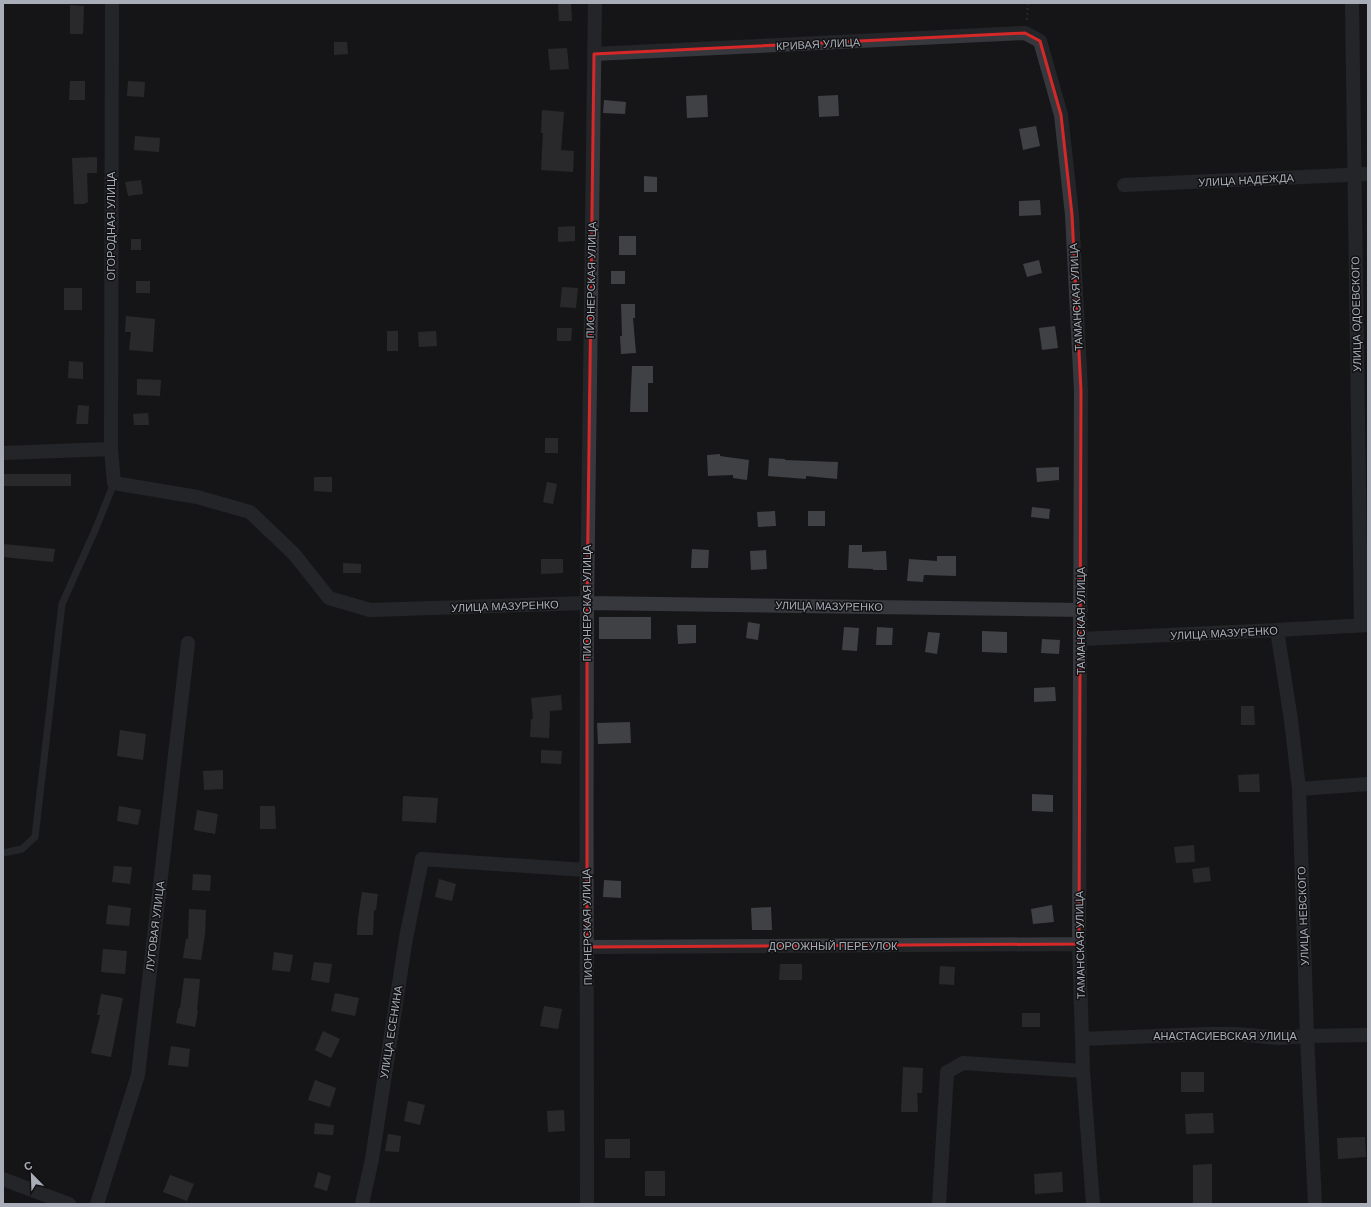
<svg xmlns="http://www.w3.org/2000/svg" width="1371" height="1207" font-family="Arial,sans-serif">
	<rect width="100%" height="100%" fill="#161618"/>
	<path fill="#404145" d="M 558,3 L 571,3 L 572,21 L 559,21 Z
		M 70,5 L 84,6 L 83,34 L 70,34 Z
		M 334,42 L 347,42 L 348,54 L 334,55 Z
		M 567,48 L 569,69 L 550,70 L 548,49 Z
		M 70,81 L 85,81 L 85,100 L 69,100 Z
		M 128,81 L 145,82 L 144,97 L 127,96 Z
		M 707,95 L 708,117 L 687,118 L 686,96 Z
		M 838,95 L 839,116 L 819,117 L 818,96 Z
		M 604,100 L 626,102 L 625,114 L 603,113 Z
		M 542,110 L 564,112 L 561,150 L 574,151 L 573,172 L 541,170 L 543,133 L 541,133 Z
		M 1036,126 L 1040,146 L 1023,150 L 1019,129 Z
		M 135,136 L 160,138 L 159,152 L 134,150 Z
		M 97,157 L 97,173 L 87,173 L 88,202 L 84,204 L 74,204 L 72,158 Z
		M 644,176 L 657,177 L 657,192 L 644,192 Z
		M 141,180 L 143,194 L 128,196 L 125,182 Z
		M 1040,200 L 1041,215 L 1019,216 L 1019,201 Z
		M 575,226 L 575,241 L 558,242 L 558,227 Z
		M 619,236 L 636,236 L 636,255 L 619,255 Z
		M 131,239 L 141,239 L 141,250 L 131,250 Z
		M 1039,260 L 1042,273 L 1027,277 L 1023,264 Z
		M 611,271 L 625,271 L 625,284 L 611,284 Z
		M 136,281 L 150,281 L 150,293 L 136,293 Z
		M 562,287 L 578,288 L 576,308 L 560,307 Z
		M 64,288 L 82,288 L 82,310 L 64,310 Z
		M 621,304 L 635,304 L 635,318 L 633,318 L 636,353 L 621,354 L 620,336 L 622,336 Z
		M 126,316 L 155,319 L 153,352 L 129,350 L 131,332 L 125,332 Z
		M 1055,326 L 1058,348 L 1042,350 L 1039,328 Z
		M 557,328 L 572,328 L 571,341 L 557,341 Z
		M 387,331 L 398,331 L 398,351 L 387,351 Z
		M 436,331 L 437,346 L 419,347 L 418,332 Z
		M 69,361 L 83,362 L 83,379 L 68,378 Z
		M 632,366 L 653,366 L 653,383 L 648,383 L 648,412 L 630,412 Z
		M 137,379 L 161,380 L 160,396 L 137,395 Z
		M 78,405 L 89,406 L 88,424 L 76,424 Z
		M 148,413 L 149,425 L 134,425 L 133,414 Z
		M 545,438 L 558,438 L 558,453 L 545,453 Z
		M 720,454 L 720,456 L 749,460 L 747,480 L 733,478 L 733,475 L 708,476 L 707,455 Z
		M 769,458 L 785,459 L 785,460 L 838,462 L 837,479 L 806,476 L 806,479 L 768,476 Z
		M 1059,467 L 1059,480 L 1037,482 L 1036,468 Z
		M 3,474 L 71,474 L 71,486 L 3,486 Z
		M 314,477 L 332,477 L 332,492 L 314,491 Z
		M 547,482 L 557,484 L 553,504 L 543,502 Z
		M 1032,507 L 1050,509 L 1049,519 L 1031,517 Z
		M 775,511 L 776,526 L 758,527 L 757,512 Z
		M 808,511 L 825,511 L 825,526 L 808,526 Z
		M 3,544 L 55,549 L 53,562 L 3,557 Z
		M 849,545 L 862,545 L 862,552 L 886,551 L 887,570 L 873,570 L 873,569 L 848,568 Z
		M 692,549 L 709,550 L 708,568 L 691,568 Z
		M 766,550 L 767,569 L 751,570 L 750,551 Z
		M 937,556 L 956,556 L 956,576 L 924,575 L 923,582 L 907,581 L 909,559 L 937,561 Z
		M 541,559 L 563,559 L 563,573 L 541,574 Z
		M 343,563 L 361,564 L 361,573 L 343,573 Z
		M 599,617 L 651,617 L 651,639 L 599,639 Z
		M 748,622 L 760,624 L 758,640 L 746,638 Z
		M 677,625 L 696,625 L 696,643 L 678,644 Z
		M 844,627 L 859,628 L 857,651 L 842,650 Z
		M 877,627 L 893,628 L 892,645 L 876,645 Z
		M 982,631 L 1007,632 L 1007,653 L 982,652 Z
		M 928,632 L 940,633 L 937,654 L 925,652 Z
		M 1042,639 L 1060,640 L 1059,654 L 1041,653 Z
		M 1055,687 L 1056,701 L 1034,702 L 1034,688 Z
		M 561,695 L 562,710 L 550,711 L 549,738 L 530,737 L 531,719 L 533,719 L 531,698 Z
		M 1241,706 L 1254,706 L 1255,725 L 1241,725 Z
		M 630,722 L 631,743 L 598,744 L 597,723 Z
		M 120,730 L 146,734 L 143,760 L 117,756 Z
		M 541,750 L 562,751 L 561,764 L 541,763 Z
		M 223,770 L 223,789 L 204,790 L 203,771 Z
		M 1259,774 L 1260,792 L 1239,792 L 1238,775 Z
		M 1032,794 L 1053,795 L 1053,812 L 1032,811 Z
		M 403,796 L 438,798 L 436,823 L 402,821 Z
		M 119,806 L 141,810 L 138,825 L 117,821 Z
		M 260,806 L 275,806 L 276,829 L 260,829 Z
		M 197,810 L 218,814 L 215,834 L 194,830 Z
		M 1194,845 L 1195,862 L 1176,863 L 1174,847 Z
		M 114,866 L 132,867 L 130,884 L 112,882 Z
		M 1209,867 L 1211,881 L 1194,883 L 1192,869 Z
		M 193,874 L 211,875 L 210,891 L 192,890 Z
		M 439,879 L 456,884 L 452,901 L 435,897 Z
		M 604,880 L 621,881 L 621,898 L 603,897 Z
		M 362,892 L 378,894 L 376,910 L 374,910 L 373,935 L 357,935 L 358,918 Z
		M 108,905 L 131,908 L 129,926 L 106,924 Z
		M 1052,905 L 1054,922 L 1033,924 L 1031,909 Z
		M 771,907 L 772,930 L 752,930 L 751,908 Z
		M 189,909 L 206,910 L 205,934 L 201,960 L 183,958 L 186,939 L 188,939 Z
		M 103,949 L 127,951 L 125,974 L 101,972 Z
		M 274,952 L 293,955 L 290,972 L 272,970 Z
		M 314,962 L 332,964 L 329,983 L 311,980 Z
		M 780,964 L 802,964 L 802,980 L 779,980 Z
		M 940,966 L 955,967 L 954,985 L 939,984 Z
		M 184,978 L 200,979 L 197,1011 L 198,1011 L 195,1027 L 176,1023 L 179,1008 L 180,1008 Z
		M 335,993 L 359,998 L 355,1016 L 331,1011 Z
		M 101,994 L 123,998 L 111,1057 L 91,1053 L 100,1015 L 97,1015 Z
		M 544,1006 L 562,1009 L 558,1029 L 540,1026 Z
		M 1022,1013 L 1040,1013 L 1040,1027 L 1022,1027 Z
		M 323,1031 L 340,1039 L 331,1058 L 315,1050 Z
		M 171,1046 L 190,1049 L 188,1067 L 168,1065 Z
		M 903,1067 L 923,1068 L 922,1093 L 917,1093 L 918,1112 L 901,1112 Z
		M 1181,1072 L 1204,1072 L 1204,1092 L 1181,1092 Z
		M 315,1080 L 336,1088 L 330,1107 L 308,1100 Z
		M 408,1101 L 425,1105 L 420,1125 L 404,1121 Z
		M 564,1110 L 565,1131 L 548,1132 L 547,1111 Z
		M 1213,1113 L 1214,1133 L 1186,1134 L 1185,1114 Z
		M 315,1123 L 334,1125 L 333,1135 L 314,1134 Z
		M 388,1134 L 401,1136 L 399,1152 L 385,1151 Z
		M 1365,1137 L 1366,1157 L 1338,1159 L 1337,1138 Z
		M 605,1139 L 630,1139 L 630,1158 L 605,1158 Z
		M 1212,1164 L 1212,1204 L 1193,1204 L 1193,1165 Z
		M 645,1171 L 665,1171 L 665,1196 L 645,1196 Z
		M 318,1172 L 331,1176 L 327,1191 L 314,1187 Z
		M 1062,1172 L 1063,1192 L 1035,1194 L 1034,1174 Z
		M 170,1175 L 194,1184 L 187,1201 L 163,1192 Z"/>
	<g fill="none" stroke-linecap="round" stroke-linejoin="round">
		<path stroke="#3d3f44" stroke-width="2" stroke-dasharray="2 3" stroke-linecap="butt" d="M 1027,20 L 1028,3"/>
		<path stroke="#37383d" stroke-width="7" d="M 3,853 L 22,849 L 35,837 L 62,604 L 96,528 L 114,483"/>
		<path stroke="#37383d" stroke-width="14" d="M 1352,3 L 1361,625
			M 594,54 L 1025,33 L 1040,41 L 1061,115 L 1072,215 L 1081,391 L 1079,944 L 1083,1071 L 1093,1204
			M 1124,185 L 1368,174
			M 111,449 L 112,3
			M 3,453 L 111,449 L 114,483 L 197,497 L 250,512 L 294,554 L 329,598 L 370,610 L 587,603 L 1081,610
			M 1277,630 L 1291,720 L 1299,789 L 1307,1036 L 1315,1204
			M 1081,639 L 1277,630 L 1368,625
			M 1299,789 L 1368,784
			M 587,947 L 1079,944
			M 1082,1039 L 1206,1034 L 1236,1034 L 1279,1038 L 1307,1036 L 1368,1035
			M 3,1179 L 69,1204
			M 97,1204 L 138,1075 L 188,643
			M 362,1204 L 372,1159 L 406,938 L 422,859 L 586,870
			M 587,1204 C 587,1005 586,806 587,607 C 588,405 592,204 595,3
			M 939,1204 L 947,1072 L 963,1063 L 1083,1071"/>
	</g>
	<path d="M0 0H1371V1207H0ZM 1025,33 L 1040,41 L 1061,115 L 1072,215 L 1081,391 L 1079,944 L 587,947 L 587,603 L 594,54 Z" fill="#161618" fill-opacity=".55" fill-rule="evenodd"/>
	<path fill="none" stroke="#d62828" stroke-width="3" stroke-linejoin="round" d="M 1025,33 L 1040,41 L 1061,115 L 1072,215 L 1081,391 L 1079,944 L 587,947 L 587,603 L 594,54 Z"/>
	<g text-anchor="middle" stroke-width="3" stroke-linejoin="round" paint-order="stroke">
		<g font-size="11" fill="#a8adb8" stroke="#111113">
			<text transform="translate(818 44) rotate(-3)" y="4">КРИВАЯ УЛИЦА</text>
			<text transform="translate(1246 180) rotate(-3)" y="4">УЛИЦА НАДЕЖДА</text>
			<text transform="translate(111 226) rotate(-90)" y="4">ОГОРОДНАЯ УЛИЦА</text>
			<text transform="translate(591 280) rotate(-89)" y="4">ПИОНЕРСКАЯ УЛИЦА</text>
			<text transform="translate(1076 297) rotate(-93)" y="4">ТАМАНСКАЯ УЛИЦА</text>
			<text transform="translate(1356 314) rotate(-91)" y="4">УЛИЦА ОДОЕВСКОГО</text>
			<text transform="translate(587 603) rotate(-90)" y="4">ПИОНЕРСКАЯ УЛИЦА</text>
			<text transform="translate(505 606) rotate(-2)" y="4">УЛИЦА МАЗУРЕНКО</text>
			<text transform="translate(829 606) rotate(1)" y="4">УЛИЦА МАЗУРЕНКО</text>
			<text transform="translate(1081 621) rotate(-90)" y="4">ТАМАНСКАЯ УЛИЦА</text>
			<text transform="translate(1224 633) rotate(-3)" y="4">УЛИЦА МАЗУРЕНКО</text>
			<text transform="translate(1303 916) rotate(-92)" y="4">УЛИЦА НЕВСКОГО</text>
			<text transform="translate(155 926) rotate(-83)" y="4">ЛУГОВАЯ УЛИЦА</text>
			<text transform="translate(587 927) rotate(-91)" y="4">ПИОНЕРСКАЯ УЛИЦА</text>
			<text transform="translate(1080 945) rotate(-91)" y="4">ТАМАНСКАЯ УЛИЦА</text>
			<text x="833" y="950">ДОРОЖНЫЙ ПЕРЕУЛОК</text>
			<text transform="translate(391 1032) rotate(-81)" y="4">УЛИЦА ЕСЕНИНА</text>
			<text x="1225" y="1040">АНАСТАСИЕВСКАЯ УЛИЦА</text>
		</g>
	</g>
	<rect width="1371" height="1207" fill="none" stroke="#a8adb8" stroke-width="8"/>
	<g transform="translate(32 1175) rotate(337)" stroke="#111113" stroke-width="3" paint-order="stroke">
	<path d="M0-3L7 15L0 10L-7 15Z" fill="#a8adb8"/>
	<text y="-6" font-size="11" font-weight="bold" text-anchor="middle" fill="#a8adb8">С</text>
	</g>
</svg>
